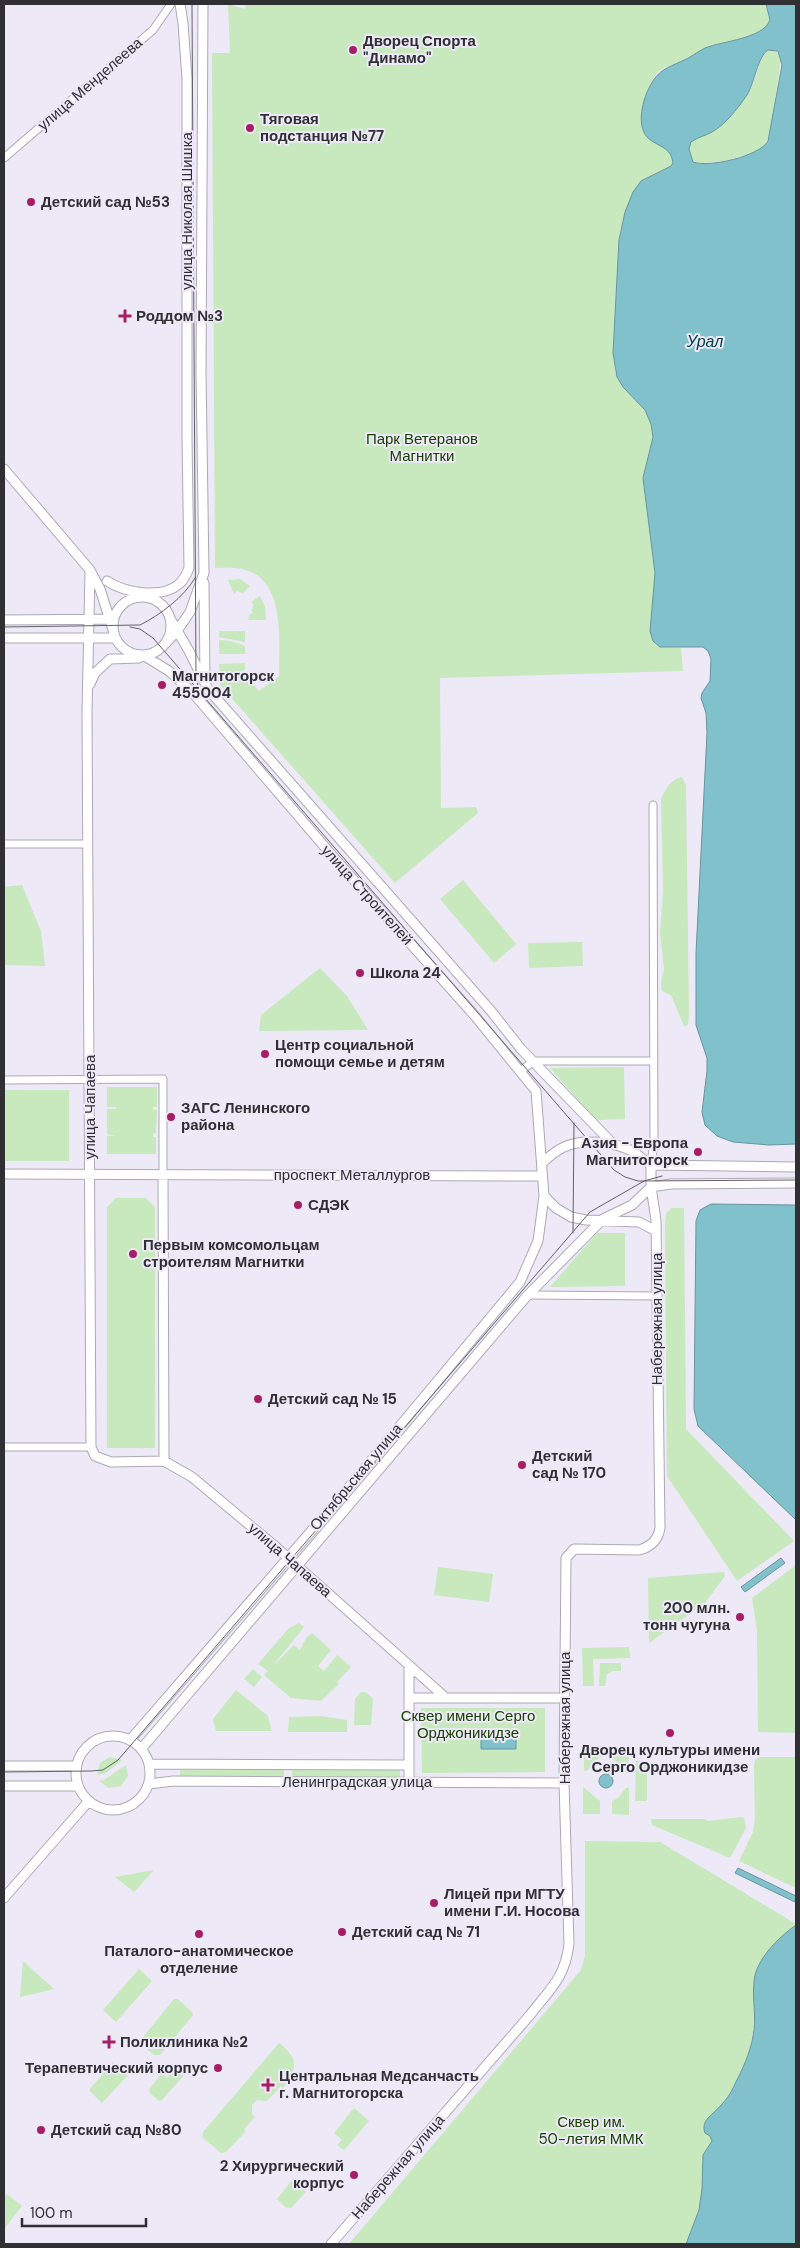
<svg xmlns="http://www.w3.org/2000/svg" width="800" height="2248" font-family="'DM Sans',sans-serif">
	<rect width="100%" height="100%" fill="#ede9f7"/>
	<path fill="#c8e8bd" fill-rule="evenodd" d="M 228,4 L 245,9 L 246,4 L 766,4 L 770,20 C 763,39 722,41 706,48 C 697,52 690,57 682,61 C 674,65 665,66 658,72 C 650,81 645,95 643,107 C 637,132 648,136 666,148 C 701,139 727,127 747,95 C 755,82 758,66 765,52 L 768,50 L 778,51 L 781,59 L 770,133 L 765,146 L 759,151 L 725,161 L 671,166 L 653,174 L 625,212 L 619,240 L 613,353 L 617,377 L 623,387 L 645,410 L 651,424 L 653,437 L 643,478 L 655,573 L 650,631 L 660,647 L 681,648 L 683,671 L 440,678 L 441,808 L 476,807 L 478,813 L 395,883 L 220,685 L 220,680 L 245,674 L 259,691 L 279,676 C 279,643 286,582 246,570 C 236,567 225,568 215,568 L 212,53 L 230,53 Z
		M 240,579 L 250,586 L 243,593 L 237,591 L 234,594 L 228,580 Z
		M 260,596 L 265,607 L 266,620 L 248,620 L 249,615 L 253,613 L 251,610 L 254,605 L 251,602 Z
		M 219,631 L 245,631 L 245,642 L 219,637 Z
		M 219,640 L 231,641 L 245,646 L 245,654 L 219,654 Z
		M 245,663 L 245,670 L 220,676 L 219,664 Z
		M 682,777 L 686,785 L 689,1015 L 688,1025 L 684,1026 L 671,995 L 662,991 L 661,983 L 664,969 L 660,933 L 663,890 L 661,799 C 666,788 670,780 682,777 Z
		M 463,880 L 516,944 L 494,963 L 440,899 Z
		M 22,885 L 41,932 L 45,966 L 4,965 L 4,887 Z
		M 582,942 L 583,966 L 529,968 L 528,943 Z
		M 320,968 L 347,996 L 368,1030 L 259,1031 L 261,1015 Z
		M 624,1067 L 625,1119 L 596,1120 L 550,1068 Z
		M 107,1087 L 157,1087 L 157,1107 L 153,1107 L 153,1110 L 157,1110 L 156,1133 L 153,1134 L 153,1137 L 156,1137 L 156,1154 L 107,1154 L 107,1136 L 116,1136 L 107,1134 L 107,1109 L 116,1109 L 116,1107 L 107,1107 Z
		M 4,1090 L 69,1090 L 69,1161 L 4,1161 Z
		M 116,1198 L 146,1198 L 155,1207 L 155,1448 L 107,1448 L 107,1207 Z
		M 671,1208 L 684,1208 L 686,1429 L 794,1541 L 737,1581 L 667,1476 L 665,1223 L 666,1214 Z
		M 597,1233 L 625,1233 L 625,1286 L 550,1287 Z
		M 796,1565 L 796,1733 L 758,1732 L 757,1631 L 752,1598 Z
		M 438,1567 L 493,1574 L 489,1602 L 434,1595 Z
		M 724,1572 L 725,1576 L 705,1603 L 649,1643 L 648,1578 Z
		M 299,1623 L 304,1627 L 272,1667 L 294,1645 L 300,1650 L 306,1638 L 312,1633 L 331,1650 L 318,1666 L 324,1671 L 337,1655 L 351,1667 L 337,1682 L 339,1684 L 321,1701 L 291,1698 L 264,1675 L 268,1671 L 258,1664 L 288,1629 Z
		M 629,1647 L 630,1658 L 593,1659 L 594,1686 L 583,1686 L 582,1648 Z
		M 600,1663 L 621,1663 L 621,1671 L 613,1671 L 607,1674 L 605,1686 L 599,1686 Z
		M 253,1669 L 262,1677 L 254,1687 L 244,1679 Z
		M 236,1690 L 268,1716 L 272,1731 L 216,1731 L 213,1719 Z
		M 361,1692 L 366,1692 L 373,1699 L 371,1725 L 354,1725 L 355,1699 Z
		M 421,1708 L 545,1708 L 545,1772 L 422,1773 ZM 515,1736 L 515,1749 L 481,1749 L 481,1736 Z
		M 320,1716 L 347,1720 L 347,1732 L 288,1732 L 289,1717 Z
		M 584,1745 L 602,1745 L 602,1756 L 593,1762 L 588,1770 L 584,1771 Z
		M 612,1746 L 629,1747 L 629,1773 L 626,1773 L 621,1765 L 612,1759 Z
		M 110,1757 L 122,1760 L 106,1773 L 97,1775 L 100,1763 Z
		M 759,1757 L 796,1757 L 796,1888 L 739,1861 L 753,1832 L 755,1819 L 754,1765 L 755,1760 Z
		M 636,1761 L 647,1761 L 647,1801 L 635,1801 Z
		M 126,1765 L 128,1776 L 121,1786 L 109,1788 L 99,1781 L 104,1780 Z
		M 400,1769 L 400,1779 L 292,1779 L 292,1770 Z
		M 180,1770 L 284,1770 L 284,1779 L 180,1779 Z
		M 583,1787 L 600,1801 L 600,1814 L 583,1814 Z
		M 626,1788 L 629,1788 L 629,1815 L 612,1814 L 612,1801 L 618,1798 Z
		M 741,1817 L 744,1818 L 746,1828 L 730,1858 L 652,1825 L 651,1819 L 705,1819 L 708,1821 Z
		M 585,1841 L 660,1842 L 796,1924 L 771,1947 L 754,1982 L 755,2020 L 749,2053 L 734,2087 L 719,2108 L 707,2135 L 710,2135 L 712,2141 L 703,2155 L 702,2189 L 699,2210 L 686,2244 L 349,2244 L 581,1970 L 585,1956 Z
		M 154,1870 L 134,1892 L 115,1877 Z
		M 23,1961 L 54,1989 L 20,1997 Z
		M 139,1969 L 152,1981 L 116,2022 L 103,2010 Z
		M 174,1999 L 178,1999 L 192,2012 L 193,2015 L 160,2055 L 154,2055 L 144,2047 L 144,2036 Z
		M 279,2043 C 299,2059 298,2068 283,2088 L 281,2086 L 267,2101 L 257,2100 L 252,2105 L 252,2114 L 255,2117 L 244,2129 L 246,2131 L 226,2152 L 221,2153 L 202,2137 L 203,2132 Z
		M 113,2062 L 128,2075 L 102,2103 L 89,2090 Z
		M 177,2067 L 185,2074 L 162,2100 L 159,2101 L 149,2092 L 150,2088 L 162,2073 L 167,2078 Z
		M 354,2108 L 369,2121 L 344,2150 L 337,2145 L 342,2140 L 334,2133 Z
		M 293,2179 L 304,2188 L 305,2193 L 291,2208 L 285,2207 L 277,2199 Z
		M 7,2194 L 22,2206 L 4,2229 L 4,2198 Z"/>
	<path fill="#80c1cc" stroke="#68959e" fill-rule="evenodd" d="M 766,4 L 796,4 L 796,1144 L 769,1145 L 733,1142 L 717,1136 L 705,1125 L 702,1112 L 707,1071 L 707,1058 L 696,1025 L 696,953 L 707,733 L 706,713 L 701,698 L 702,693 L 710,681 L 711,659 L 708,651 L 703,647 L 660,647 L 653,641 L 650,631 L 655,573 L 643,478 L 653,437 L 651,424 L 645,410 L 623,387 L 617,377 L 613,353 L 619,240 L 625,212 L 633,192 L 641,181 L 671,166 L 673,163 C 671,146 657,147 647,137 C 636,124 643,99 650,86 C 658,70 667,68 682,61 C 690,58 697,52 705,48 C 722,41 763,39 770,20 ZM 768,50 L 778,51 L 782,65 L 768,141 C 760,156 709,168 693,162 L 689,149 L 691,142 C 698,137 705,136 712,132 C 726,124 738,108 747,95 C 754,84 758,56 768,50 Z
		M 711,1204 L 796,1205 L 796,1520 L 698,1426 L 694,1409 L 696,1221 L 700,1210 Z
		M 781,1558 L 785,1563 L 745,1592 L 741,1587 Z
		M 481,1736 L 516,1736 L 516,1749 L 481,1749 Z
		M599 1781a7 7 0 1 1 14 0a7 7 0 1 1-14 0Z
		M 738,1868 L 796,1896 L 795,1902 L 735,1873 Z
		M 796,1925 L 796,2244 L 686,2244 L 699,2210 L 702,2189 L 703,2155 L 712,2141 L 710,2136 L 705,2133 C 700,2120 714,2114 721,2105 C 726,2100 731,2093 734,2086 C 742,2070 750,2054 753,2036 C 757,2018 752,2001 754,1982 C 755,1960 779,1937 796,1925 Z"/>
	<g fill="none" stroke-linecap="round" stroke-linejoin="round">
		<defs>
			<path id="street" d="M 4,158 L 153,30 L 171,4
				M 4,844 L 88,844
				M 520,1072 L 533,1061 L 653,1061
				M 4,1080 L 163,1079 L 163,1175
				M 651,1165 L 654,1142 L 653,805
				M 528,1295 L 657,1296
				M 4,1447 L 91,1447"/>
			<path id="secondary" d="M 4,469 L 90,570 L 100,589 L 114,633
				M 90,570 L 87,712 L 91,1447 L 95,1456 L 111,1462 L 164,1461 L 192,1477 L 276,1547 L 446,1698
				M 107,581 C 125,593 162,599 179,584 C 184,580 187,573 189,568 L 187,439 L 187,79 L 183,23 L 180,4
				M 204,583 L 205,680
				M113 626a29 29 0 1 1 58 0a29 29 0 1 1-58 0Z
				M 4,620 L 114,619
				M 171,620 L 189,651 L 208,689 L 491,1011 L 521,1049 L 613,1144
				M 4,638 L 115,638
				M 165,644 L 177,631 L 190,612 L 204,573 L 201,372 L 203,4
				M 90,684 L 95,673 L 110,659 L 139,658
				M 542,1163 C 549,1157 555,1151 564,1147 C 582,1138 614,1142 632,1151 C 638,1155 645,1161 651,1165
				M 651,1165 L 796,1167
				M 4,1174 L 541,1176
				M 163,1175 L 164,1461
				M 651,1187 L 671,1184 L 796,1183
				M 544,1196 L 556,1208 L 571,1217 L 586,1220 L 639,1222 L 656,1231
				M 409,1698 L 565,1698
				M76 1773a37 37 0 1 1 74 0a37 37 0 1 1-74 0Z
				M 131,1739 L 339,1499 L 520,1282 L 538,1241 L 544,1196 L 536,1091 L 475,1016 L 336,860 L 193,693 L 169,671 L 143,655
				M 142,1748 L 526,1297 L 603,1219 L 632,1205 L 651,1187
				M 151,1764 L 409,1765
				M 4,1766 L 76,1766
				M 409,1782 L 409,1665
				M 149,1784 L 173,1781 L 564,1783
				M 4,1786 L 78,1786
				M 4,1898 L 88,1802
				M 331,2244 L 530,2015 C 550,1989 565,1978 569,1944 L 564,1783 L 566,1558 L 574,1549 L 639,1550 C 651,1547 658,1540 660,1528 L 656,1220 L 651,1187 L 651,1165"/>
		</defs>
		<use href="#street" stroke="#aca9b6" stroke-width="9"/>
		<use href="#secondary" stroke="#aca9b6" stroke-width="11"/>
		<use href="#street" stroke="#fff" stroke-width="7"/>
		<use href="#secondary" stroke="#fff" stroke-width="9"/>
		<path stroke="#636168" stroke-width="1" d="M 192,4 L 196,677 L 199,691
			M 4,627 L 140,625 C 160,615 184,597 195,578
			M 130,627 L 140,629 L 153,638 L 614,1170 L 625,1177 L 638,1181 L 796,1180
			M 573,1233 L 574,1123
			M 4,1772 L 91,1771 L 103,1770 L 118,1760 L 590,1212 L 644,1181 L 662,1176"/>
	</g>
	<g fill="#a61e65" stroke="#ede9f7" stroke-width="2">
		<circle cx="353" cy="50" r="5"/>
		<circle cx="250" cy="128" r="5"/>
		<circle cx="31" cy="202" r="5"/>
		<path d="M122.5 308.5h5v5h5v5h-5v5h-5v-5h-5v-5h5z"/>
		<circle cx="162" cy="685" r="5"/>
		<circle cx="360" cy="973" r="5"/>
		<circle cx="265" cy="1054" r="5"/>
		<circle cx="171" cy="1117" r="5"/>
		<circle cx="698" cy="1152" r="5"/>
		<circle cx="298" cy="1205" r="5"/>
		<circle cx="133" cy="1254" r="5"/>
		<circle cx="258" cy="1399" r="5"/>
		<circle cx="522" cy="1465" r="5"/>
		<circle cx="740" cy="1617" r="5"/>
		<circle cx="670" cy="1733" r="5"/>
		<circle cx="434" cy="1903" r="5"/>
		<circle cx="342" cy="1932" r="5"/>
		<circle cx="199" cy="1934" r="5"/>
		<path d="M106.5 2034.5h5v5h5v5h-5v5h-5v-5h-5v-5h5z"/>
		<circle cx="218" cy="2068" r="5"/>
		<path d="M265.5 2077.5h5v5h5v5h-5v5h-5v-5h-5v-5h5z"/>
		<circle cx="41" cy="2130" r="5"/>
		<circle cx="354" cy="2175" r="5"/>
	</g>
	<g text-anchor="middle" stroke-width="4" stroke-linejoin="round" paint-order="stroke">
		<g font-size="15" font-weight="bold" fill="#302f34" stroke="#ede9f7" text-anchor="start">
			<text x="363" y="46">Дворец Спорта<tspan x="363" dy="17">"Динамо"</tspan></text>
			<text x="260" y="124">Тяговая<tspan x="260" dy="17">подстанция №77</tspan></text>
			<text x="41" y="207">Детский сад №53</text>
			<text x="136" y="321">Роддом №3</text>
			<text x="172" y="681">Магнитогорск<tspan x="172" dy="17">455004</tspan></text>
			<text x="370" y="978">Школа 24</text>
			<text x="275" y="1050">Центр социальной<tspan x="275" dy="17">помощи семье и детям</tspan></text>
			<text x="181" y="1113">ЗАГС Ленинского<tspan x="181" dy="17">района</tspan></text>
			<text x="688" y="1148" text-anchor="end">Азия - Европа<tspan x="688" dy="17">Магнитогорск</tspan></text>
			<text x="308" y="1210">СДЭК</text>
			<text x="143" y="1250">Первым комсомольцам<tspan x="143" dy="17">строителям Магнитки</tspan></text>
			<text x="268" y="1404">Детский сад № 15</text>
			<text x="532" y="1461">Детский<tspan x="532" dy="17">сад № 170</tspan></text>
			<text x="730" y="1613" text-anchor="end">200 млн.<tspan x="730" dy="17">тонн чугуна</tspan></text>
			<text x="670" y="1755" text-anchor="middle">Дворец культуры имени<tspan x="670" dy="17">Серго Орджоникидзе</tspan></text>
			<text x="444" y="1899">Лицей при МГТУ<tspan x="444" dy="17">имени Г.И. Носова</tspan></text>
			<text x="352" y="1937">Детский сад № 71</text>
			<text x="199" y="1956" text-anchor="middle">Паталого-анатомическое<tspan x="199" dy="17">отделение</tspan></text>
			<text x="120" y="2047">Поликлиника №2</text>
			<text x="208" y="2073" text-anchor="end">Терапевтический корпус</text>
			<text x="279" y="2081">Центральная Медсанчасть<tspan x="279" dy="17">г. Магнитогорска</tspan></text>
			<text x="51" y="2135">Детский сад №80</text>
			<text x="344" y="2171" text-anchor="end">2 Хирургический<tspan x="344" dy="17">корпус</tspan></text>
		</g>
		<g font-size="15" fill="#302f34" stroke="#ede9f7">
			<text transform="translate(90 84) rotate(-41)" y="5">улица Менделеева</text>
			<text transform="translate(187 211) rotate(-90)" y="5">улица Николая Шишка</text>
			<text transform="translate(367 895) rotate(48)" y="5">улица Строителей</text>
			<text transform="translate(90 1107) rotate(-90)" y="5">улица Чапаева</text>
			<text x="352" y="1180">проспект Металлургов</text>
			<text transform="translate(657 1319) rotate(-90)" y="5">Набережная улица</text>
			<text transform="translate(356 1477) rotate(-50)" y="5">Октябрьская улица</text>
			<text transform="translate(290 1560) rotate(41)" y="5">улица Чапаева</text>
			<text transform="translate(565 1718) rotate(-90)" y="5">Набережная улица</text>
			<text x="357" y="1787">Ленинградская улица</text>
			<text transform="translate(398 2167) rotate(-49)" y="5">Набережная улица</text>
		</g>
		<g font-size="15" fill="#184003" stroke="#ede9f7">
			<text x="422" y="444">Парк Ветеранов<tspan x="422" dy="17">Магнитки</tspan></text>
			<text x="468" y="1721">Сквер имени Серго<tspan x="468" dy="17">Орджоникидзе</tspan></text>
			<text x="591" y="2127">Сквер им.<tspan x="591" dy="17">50-летия ММК</tspan></text>
		</g>
		<g font-size="16" font-style="italic" fill="#003e46" stroke="#ede9f7">
			<text x="705" y="347">Урал</text>
		</g>
	</g>
	<rect width="800" height="2248" fill="none" stroke="#302f34" stroke-width="10"/>
	<path d="M22 2218v8h124v-8" fill="none" stroke="#302f34" stroke-width="2.5"/>
	<text x="30" y="2218" font-size="15" fill="#302f34" stroke="#ede9f7" stroke-width="4" paint-order="stroke">100 m</text>
</svg>
